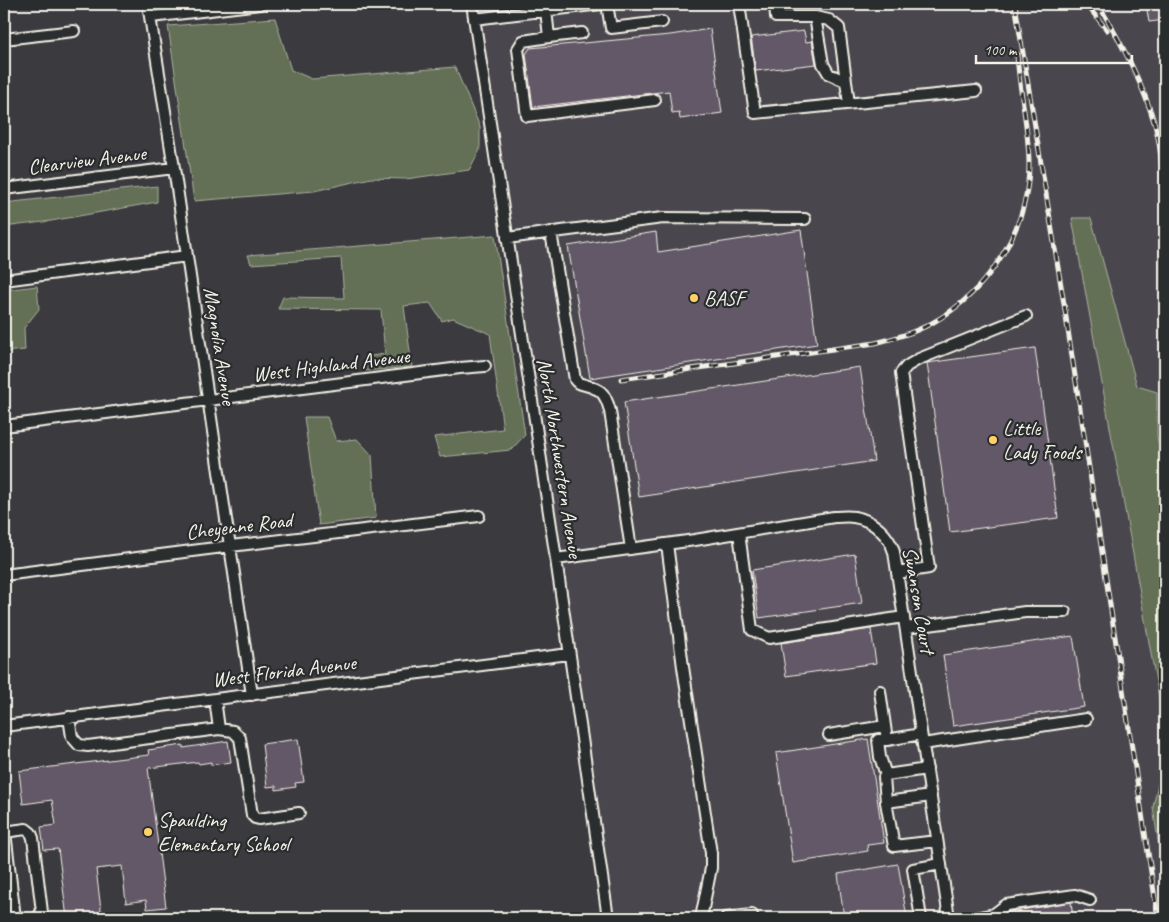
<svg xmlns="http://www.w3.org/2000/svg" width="1169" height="922" font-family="Caveat,sans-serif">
	<rect width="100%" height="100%" fill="#3b3a3f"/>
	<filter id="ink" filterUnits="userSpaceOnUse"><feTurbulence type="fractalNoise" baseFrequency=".02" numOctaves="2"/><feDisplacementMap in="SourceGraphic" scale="10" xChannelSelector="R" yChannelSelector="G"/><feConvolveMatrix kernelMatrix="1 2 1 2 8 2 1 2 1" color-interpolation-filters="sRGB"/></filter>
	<g filter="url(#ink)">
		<path fill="#4a464e" d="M 469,4 L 1165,4 L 1165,918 L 606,918 Z"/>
		<path fill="#637057" stroke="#acb0a0" d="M 275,18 L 291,70 L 312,79 L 455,67 L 480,127 L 480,150 L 469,170 L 406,179 L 371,178 L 314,191 L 194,201 L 168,26 Z
			M 157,186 L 157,202 L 51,221 L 4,227 L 4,203 Z
			M 1072,218 L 1091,218 L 1137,386 L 1157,392 L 1157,437 L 1165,465 L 1165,887 L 1153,807 L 1159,780 L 1162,714 Z
			M 495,235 L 525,435 L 511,450 L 440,457 L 434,437 L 503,429 L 490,334 L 453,318 L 442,321 L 430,303 L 404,306 L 412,367 L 363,371 L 364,357 L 385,354 L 381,310 L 278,309 L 283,297 L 344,298 L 341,258 L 251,264 L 248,255 Z
			M 37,286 L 39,309 L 24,328 L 25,350 L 4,352 L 4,290 Z
			M 304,417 L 327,417 L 336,441 L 357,439 L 372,455 L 376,518 L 319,525 Z"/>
		<path fill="#645967" stroke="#f4f1e8" d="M 1146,4 L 1165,4 L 1165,20 L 1149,22 Z
			M 710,29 L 722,113 L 680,119 L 679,112 L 672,113 L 669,91 L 533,107 L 526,54 L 530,48 L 670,35 Z
			M 804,31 L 806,42 L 812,41 L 816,64 L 756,71 L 751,37 Z
			M 801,230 L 817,344 L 590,378 L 568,246 L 656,232 L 658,252 Z
			M 1035,348 L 1058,518 L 950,532 L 927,363 Z
			M 860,367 L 874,461 L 639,497 L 624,402 Z
			M 855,554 L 862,603 L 759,618 L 752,570 Z
			M 871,629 L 876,663 L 786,676 L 781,643 Z
			M 1073,636 L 1084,707 L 953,726 L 943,655 Z
			M 298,739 L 304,782 L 295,783 L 296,787 L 276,790 L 276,786 L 267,787 L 262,744 Z
			M 868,739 L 884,843 L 867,845 L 868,851 L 793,863 L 776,753 Z
			M 228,741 L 231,762 L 211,765 L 211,762 L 199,764 L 198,762 L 148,768 L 166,907 L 147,909 L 146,900 L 126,903 L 122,866 L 96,869 L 102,918 L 88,918 L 87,916 L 67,918 L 58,849 L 44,850 L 41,827 L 56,825 L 52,800 L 23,804 L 19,771 L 149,755 L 148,750 L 183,745 L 183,748 Z
			M 898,864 L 907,918 L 844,918 L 838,874 Z
			M 1071,902 L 1073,918 L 1006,918 L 1005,914 L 1009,912 Z"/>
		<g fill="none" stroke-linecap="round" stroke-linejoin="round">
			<defs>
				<path id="minor" d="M 148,4 L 174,168 L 252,695
					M 472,4 L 556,559 L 608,918
					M 607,4 L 611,28 L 662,22
					M 739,4 L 755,113 L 976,91
					M 775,4 L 776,17 L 815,17 L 829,20 L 839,28 L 849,104
					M 546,10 L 549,37 L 523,41 L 518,49 L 527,116 L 655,100
					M 151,17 L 260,4
					M 815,17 L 823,64 L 829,74 L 845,81
					M 474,19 L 601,4
					M 549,37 L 582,33
					M 4,39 L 74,31
					M 4,189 L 174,168
					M 551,232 L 575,380 L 578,383 C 598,389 604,388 610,411 L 631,549
					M 507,238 L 663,218 L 805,219
					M 4,280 L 187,256
					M 4,426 L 460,368 L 485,366
					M 739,533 L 752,630 L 769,638 L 904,617
					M 667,544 L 683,667 L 711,853 L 711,868 L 701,918
					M 556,559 L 695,540 L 834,517 C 841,517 848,516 854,517 C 873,520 889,535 894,552 L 949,918
					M 897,573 L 929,568 L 901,373 L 907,366 L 919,359 L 1026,316
					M 4,575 L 231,546 L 479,516
					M 906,628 L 1025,612 L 1065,612
					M 880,691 L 887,740 L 921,734
					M 69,717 L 72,737 L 79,745 L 88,746 L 219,729 L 215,699
					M 4,726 L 569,654
					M 219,729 L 233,731 L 240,738 L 252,815 L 255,818 L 259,819 L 299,813
					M 829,735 L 885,726
					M 887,740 L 878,740 L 880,757 L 886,775 L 927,769
					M 923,744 L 1086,719
					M 886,775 L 884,777 L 886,802 L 931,796
					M 886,802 L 894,846 L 937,841
					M 4,823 L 15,918
					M 4,832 L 26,829 L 31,833 L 33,838 L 42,912 L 37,918
					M 726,918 L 752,915 L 752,918
					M 921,918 L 913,869 L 941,864
					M 975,918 L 994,914 L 1006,905 L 1075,895 L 1090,900"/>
			</defs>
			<use href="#minor" stroke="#f4f1e8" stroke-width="14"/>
			<use href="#minor" stroke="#2a2d2e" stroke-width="10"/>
			<defs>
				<path id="rail" d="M 1015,4 L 1064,304 L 1158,918
					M 1086,4 L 1107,30
					M 1098,4 C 1120,40 1143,84 1155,125 C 1163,153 1162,184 1165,212
					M 621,379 L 875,343 C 895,338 914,333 932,323 C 988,292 1029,229 1029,164 C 1029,127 1019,91 1017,54"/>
			</defs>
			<use href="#rail" stroke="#f4f1e8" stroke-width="5"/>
			<use href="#rail" stroke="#2a2d2e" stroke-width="3" stroke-dasharray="9" stroke-linecap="butt"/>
		</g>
	</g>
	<g fill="#ffd166" stroke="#2a2d2e" stroke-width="2">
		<circle cx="694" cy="298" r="5"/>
		<circle cx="993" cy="440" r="5"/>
		<circle cx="148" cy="832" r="5"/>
	</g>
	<g text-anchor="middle" stroke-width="4.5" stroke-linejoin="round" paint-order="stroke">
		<g font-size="21" fill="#f4f1e8" stroke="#2a2d2e">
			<text transform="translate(87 160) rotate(-7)" y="7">Clearview Avenue</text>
			<text transform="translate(220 346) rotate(81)" y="7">Magnolia Avenue</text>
			<text transform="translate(331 365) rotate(-7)" y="7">West Highland Avenue</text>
			<text transform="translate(560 458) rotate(81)" y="7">North Northwestern Avenue</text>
			<text transform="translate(239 526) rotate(-7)" y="7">Cheyenne Road</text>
			<text transform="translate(919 600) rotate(80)" y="7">Swanson Court</text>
			<text transform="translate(284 671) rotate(-7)" y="7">West Florida Avenue</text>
		</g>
		<g font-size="21" fill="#f4f1e8" stroke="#2a2d2e" text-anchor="start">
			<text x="704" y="305">BASF</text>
			<text x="1003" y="435">Little<tspan x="1003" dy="24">Lady Foods</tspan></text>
			<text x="158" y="827">Spaulding<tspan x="158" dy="24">Elementary School</tspan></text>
		</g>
	</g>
	<rect width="1169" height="922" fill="none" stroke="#2a2d2e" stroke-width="20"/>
	<rect x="10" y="10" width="1149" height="902" fill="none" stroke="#f4f1e8" stroke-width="2" filter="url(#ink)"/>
	<path d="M976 55v8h156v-8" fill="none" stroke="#f4f1e8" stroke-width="2.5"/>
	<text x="984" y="55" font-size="15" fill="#f4f1e8" stroke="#2a2d2e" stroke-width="4" paint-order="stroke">100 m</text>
</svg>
